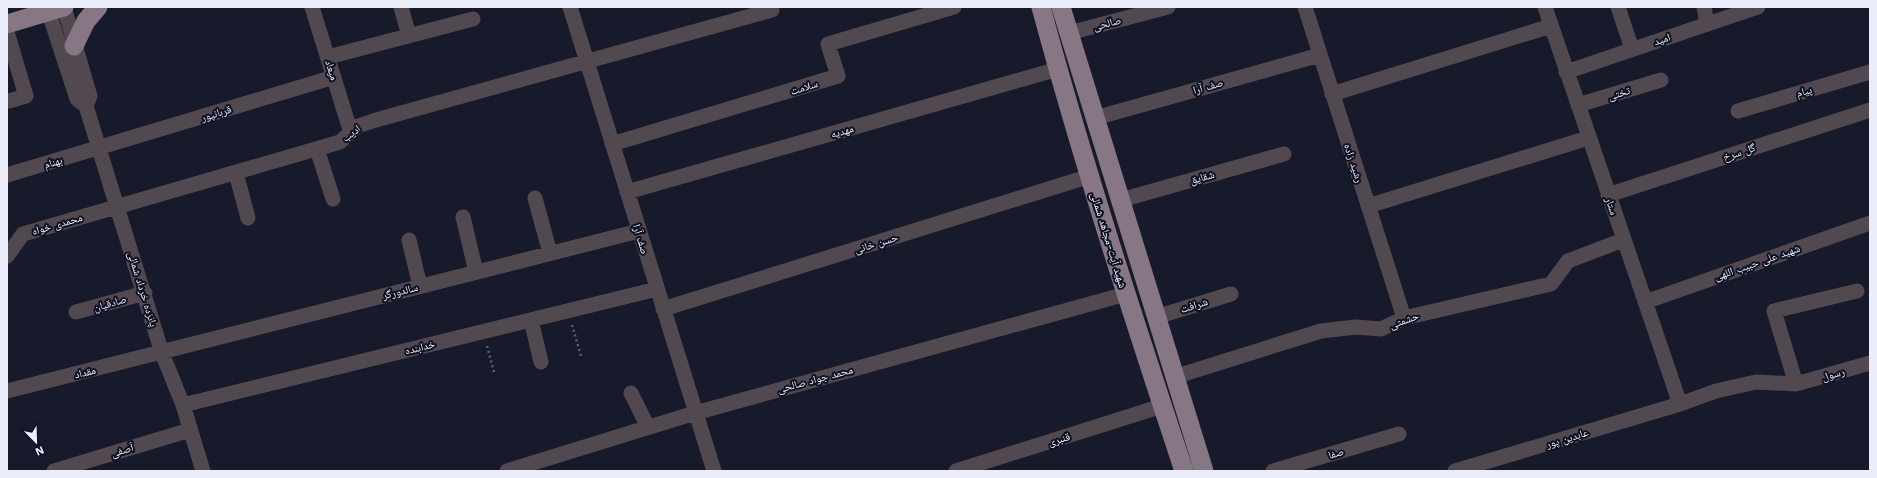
<svg xmlns="http://www.w3.org/2000/svg" width="1877" height="478" font-family="'Work Sans','Noto Naskh Arabic',sans-serif">
	<rect width="100%" height="100%" fill="#161a2b"/>
	<g fill="none" stroke-linecap="round" stroke-linejoin="round">
		<path stroke="#5d6070" stroke-width="2.5" stroke-dasharray="2 3" stroke-linecap="butt" d="M 572,325 L 581,356
			M 487,346 L 494,372"/>
		<path stroke="#51494f" stroke-width="15" d="M 47,7 L 77,99 L 86,106 L 162,353 L 183,405 L 203,471
			M 64,7 L 90,96 L 86,106
			M 312,7 L 351,133
			M 401,7 L 409,36
			M 570,7 L 714,471
			M 1305,7 L 1404,318
			M 1545,7 L 1680,404
			M 1618,7 L 1632,49
			M 1704,7 L 1707,24
			M 7,32 L 26,96 L 9,101
			M 1069,33 L 1168,7
			M 328,57 L 473,19
			M 1566,72 L 1758,7
			M 1332,94 L 1551,26
			M 1578,105 L 1661,80
			M 1738,111 L 1870,72
			M 1095,118 L 1320,55
			M 612,144 L 838,76 L 828,44 L 954,7
			M 317,149 L 333,199
			M 236,173 L 248,218
			M 7,175 L 334,77
			M 627,192 L 1058,69
			M 1608,195 L 1870,110
			M 535,198 L 550,253
			M 1121,200 L 1284,154
			M 1368,206 L 1588,138
			M 463,217 L 476,272
			M 409,240 L 420,286
			M 7,256 L 23,234 L 340,142 L 358,126 L 376,120 L 772,10
			M 1645,302 L 1870,223
			M 663,309 L 1090,176
			M 76,312 L 145,293
			M 1156,317 L 1231,294
			M 531,320 L 541,362
			M 1174,377 L 1321,331 L 1356,327 L 1381,329 L 1404,318 L 1551,284 L 1568,261 L 1623,240
			M 1796,384 L 1774,311 L 1857,291
			M 7,391 L 639,231
			M 631,393 L 648,427
			M 183,405 L 657,289
			M 54,471 L 190,430
			M 507,471 L 695,413 L 1126,294
			M 956,471 L 1162,406
			M 1273,471 L 1399,434
			M 1455,471 L 1680,404 L 1716,391 L 1756,382 L 1796,384 L 1870,363"/>
		<path stroke="#877683" stroke-width="19" d="M 1041,7 C 1083,163 1133,317 1184,471
			M 1061,7 L 1204,471
			M 7,24 L 64,7
			M 74,46 L 86,21 L 98,7"/>
	</g>
	<g text-anchor="middle" stroke-width="4" stroke-linejoin="round" paint-order="stroke">
		<g font-size="11" fill="#eaedf9" stroke="#0e1121">
			<text transform="translate(1107 23) rotate(-15)" y="4">صالحی</text>
			<text transform="translate(1662 39) rotate(-19)" y="4">امید</text>
			<text transform="translate(332 70) rotate(73)" y="4">میعاد</text>
			<text transform="translate(1208 86) rotate(-16)" y="4">صف آرا</text>
			<text transform="translate(804 87) rotate(-17)" y="4">سلامت</text>
			<text transform="translate(1804 91) rotate(-16)" y="4">پیام</text>
			<text transform="translate(1619 93) rotate(-17)" y="4">تختی</text>
			<text transform="translate(216 113) rotate(-17)" y="4">قربانپور</text>
			<text transform="translate(842 131) rotate(-16)" y="4">مهدیه</text>
			<text transform="translate(351 133) rotate(-37)" y="4">ادیب</text>
			<text transform="translate(1739 152) rotate(-18)" y="4">گل سرخ</text>
			<text transform="translate(53 162) rotate(-16)" y="4">بهنام</text>
			<text transform="translate(1354 163) rotate(72)" y="4">رشید زاده</text>
			<text transform="translate(1202 177) rotate(-16)" y="4">شقایق</text>
			<text transform="translate(1612 206) rotate(71)" y="4">ستار</text>
			<text transform="translate(57 224) rotate(-16)" y="4">محمدی خواه</text>
			<text transform="translate(641 239) rotate(73)" y="4">صف آرا</text>
			<text transform="translate(1109 240) rotate(73)" y="4">شهید آیت-مجاهد شمالی</text>
			<text transform="translate(876 243) rotate(-17)" y="4">حسن خانی</text>
			<text transform="translate(1757 262) rotate(-19)" y="4">شهید علی حبیب اللهی</text>
			<text transform="translate(143 289) rotate(73)" y="4">پانزده خرداد شمالی</text>
			<text transform="translate(400 291) rotate(-14)" y="4">سالدورگر</text>
			<text transform="translate(110 303) rotate(-16)" y="4">صادقیان</text>
			<text transform="translate(1194 305) rotate(-17)" y="4">شرافت</text>
			<text transform="translate(1404 320) rotate(-20)" y="4">حشمتی</text>
			<text transform="translate(420 347) rotate(-14)" y="4">خدابنده</text>
			<text transform="translate(85 372) rotate(-14)" y="4">مقداد</text>
			<text transform="translate(1833 374) rotate(-16)" y="4">رسول</text>
			<text transform="translate(815 379) rotate(-15)" y="4">محمد جواد صالحی</text>
			<text transform="translate(1567 438) rotate(-17)" y="4">عابدین پور</text>
			<text transform="translate(1059 439) rotate(-17)" y="4">قنبری</text>
			<text transform="translate(122 450) rotate(-17)" y="4">آصفی</text>
			<text transform="translate(1336 453) rotate(-16)" y="4">صفا</text>
		</g>
	</g>
	<rect width="1877" height="478" fill="none" stroke="#eaedf9" stroke-width="16"/>
	<g transform="translate(36 442) rotate(157)" stroke="#0e1121" stroke-width="3" paint-order="stroke">
	<path d="M0-3L7 15L0 10L-7 15Z" fill="#eaedf9"/>
	<text y="-6" font-size="11" font-weight="bold" text-anchor="middle" fill="#eaedf9">N</text>
	</g>
</svg>
